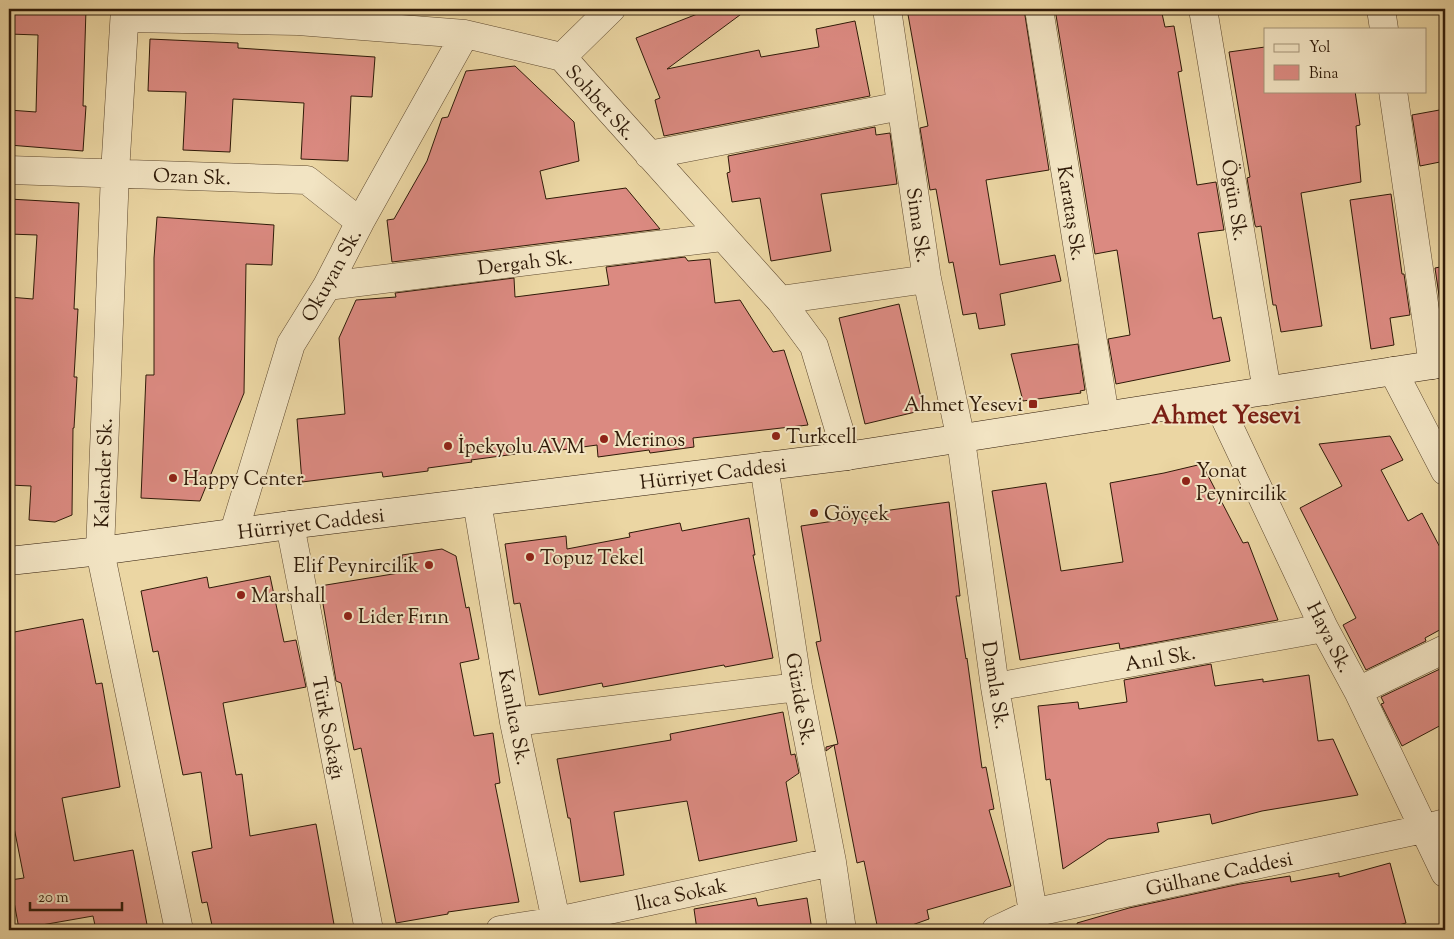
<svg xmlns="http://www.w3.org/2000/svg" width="1454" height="939" font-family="'Sorts Mill Goudy',serif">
	<rect width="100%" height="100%" fill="#ebd6a3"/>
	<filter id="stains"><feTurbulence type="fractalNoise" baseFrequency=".004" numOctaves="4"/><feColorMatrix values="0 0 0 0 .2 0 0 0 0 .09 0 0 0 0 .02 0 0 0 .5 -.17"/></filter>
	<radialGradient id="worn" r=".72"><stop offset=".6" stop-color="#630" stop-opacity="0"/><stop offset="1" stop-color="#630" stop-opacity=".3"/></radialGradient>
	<path fill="#db8a81" stroke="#2f1a08" d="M 9,9 L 86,9 L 83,106 L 86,106 L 83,151 L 9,145 L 9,110 L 36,112 L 38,35 L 9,34 Z
		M 710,9 L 748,9 L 667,69 L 759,50 L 761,57 L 819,47 L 816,29 L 855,21 L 870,96 L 664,136 L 655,100 L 660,98 L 636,38 Z
		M 907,9 L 1024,9 L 1049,170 L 986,180 L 1000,265 L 1055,255 L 1061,281 L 1000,294 L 1005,325 L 979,329 L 976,313 L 963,315 L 953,262 L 949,263 L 936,189 L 930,190 L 920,128 L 928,126 Z
		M 1055,9 L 1161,9 L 1165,27 L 1174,26 L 1182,71 L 1178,72 L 1197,185 L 1216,182 L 1224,230 L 1198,233 L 1213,319 L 1221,317 L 1230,361 L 1116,384 L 1108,339 L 1130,335 L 1117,250 L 1095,254 Z
		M 150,39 L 238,43 L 238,48 L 375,57 L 372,97 L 351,96 L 348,161 L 301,159 L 304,103 L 233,99 L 230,152 L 183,150 L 186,92 L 148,91 Z
		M 1265,47 L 1265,91 L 1355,91 L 1360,125 L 1356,126 L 1361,182 L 1301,193 L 1322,326 L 1281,332 L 1276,305 L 1273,305 L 1261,226 L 1256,227 L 1255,225 L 1247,178 L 1250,177 L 1229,52 Z
		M 515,66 L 574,122 L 579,161 L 540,171 L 546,199 L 626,188 L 660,229 L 392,262 L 387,220 L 394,219 L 427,161 L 442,118 L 448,117 L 466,71 Z
		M 1445,109 L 1445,161 L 1420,166 L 1412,115 Z
		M 875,127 L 876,135 L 890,133 L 897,184 L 821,194 L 831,251 L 771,261 L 760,198 L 732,202 L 727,173 L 730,172 L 728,156 Z
		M 1391,194 L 1402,274 L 1404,274 L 1410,315 L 1390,318 L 1394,345 L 1371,349 L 1350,200 Z
		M 9,199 L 79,203 L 74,309 L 78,309 L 74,377 L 77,377 L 74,428 L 73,428 L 72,515 L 55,522 L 29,520 L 31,486 L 9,485 L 9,297 L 33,299 L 37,235 L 9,234 Z
		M 157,217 L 274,225 L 272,265 L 246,264 L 244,393 L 200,501 L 141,498 L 146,375 L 154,375 L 154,258 Z
		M 685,257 L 688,261 L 710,259 L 715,303 L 740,300 L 773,352 L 784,350 L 808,425 L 693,438 L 694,447 L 650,453 L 649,450 L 598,457 L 597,445 L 539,453 L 538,451 L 471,460 L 472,462 L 428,468 L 428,471 L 383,477 L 382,472 L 302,482 L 297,419 L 345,414 L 339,338 L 356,300 L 396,297 L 395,293 L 514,278 L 515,297 L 609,285 L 606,267 Z
		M 1445,266 L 1445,308 L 1441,309 L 1435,268 Z
		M 899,304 L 924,410 L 865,424 L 839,318 Z
		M 1078,344 L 1085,390 L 1080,391 L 1081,393 L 1023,401 L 1011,354 Z
		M 1390,436 L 1403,460 L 1381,470 L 1408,521 L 1422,513 L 1445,557 L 1445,627 L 1425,638 L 1426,641 L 1366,670 L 1343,625 L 1356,618 L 1300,508 L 1342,486 L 1319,444 Z
		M 1202,464 L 1243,543 L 1248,542 L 1278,620 L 1120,649 L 1119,643 L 1020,660 L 992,491 L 1046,483 L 1061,571 L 1123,562 L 1110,483 L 1164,473 Z
		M 949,502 L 960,596 L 956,596 L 966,659 L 967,658 L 982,768 L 986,767 L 994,809 L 989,810 L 1011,886 L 927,910 L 929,919 L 898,930 L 878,930 L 864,861 L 857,863 L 834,745 L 826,751 L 826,747 L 838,744 L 816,642 L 821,641 L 801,526 L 861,517 L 861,514 Z
		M 749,518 L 755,555 L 753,555 L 773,658 L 725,667 L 724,665 L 603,687 L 602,683 L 539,695 L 520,603 L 514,604 L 505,544 L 566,536 L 567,549 L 630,537 L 629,533 L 680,523 L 682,531 Z
		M 442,549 L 456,556 L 466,608 L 469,607 L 479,659 L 460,663 L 474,736 L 493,733 L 500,783 L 495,784 L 519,902 L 448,912 L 448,914 L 396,923 L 361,748 L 354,750 L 341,683 L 336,681 L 320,586 L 405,572 L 402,555 Z
		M 270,576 L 284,642 L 296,640 L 306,687 L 223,703 L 236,775 L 242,774 L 250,836 L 316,824 L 335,930 L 213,930 L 207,902 L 202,903 L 192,852 L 212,848 L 201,772 L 183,775 L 158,651 L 153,652 L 141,591 L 207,577 L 209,588 Z
		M 83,619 L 96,684 L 102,683 L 120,787 L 62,798 L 74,861 L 133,850 L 148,930 L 96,930 L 93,916 L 19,929 L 10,880 L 24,878 L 9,802 L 9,633 Z
		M 1211,664 L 1215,686 L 1263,679 L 1263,682 L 1309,675 L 1318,741 L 1333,739 L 1358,795 L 1262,811 L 1212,824 L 1210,814 L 1157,823 L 1159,832 L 1108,839 L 1063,869 L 1050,779 L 1046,780 L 1038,706 L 1078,702 L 1079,709 L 1127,702 L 1124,680 Z
		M 1440,669 L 1445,678 L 1445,723 L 1402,746 L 1381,704 L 1384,703 L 1381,697 Z
		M 783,712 L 791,755 L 795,754 L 799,773 L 786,782 L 797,841 L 699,861 L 687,801 L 614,812 L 624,875 L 580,882 L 570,818 L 568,818 L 557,759 L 671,740 L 670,734 Z
		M 1390,863 L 1406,923 L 1380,930 L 1360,930 L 1358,925 L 1329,930 L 1078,930 L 1077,923 L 1129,908 L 1240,884 L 1290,876 L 1291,882 L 1339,873 L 1339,877 Z
		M 756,898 L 758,906 L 807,898 L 812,930 L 697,930 L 694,909 Z"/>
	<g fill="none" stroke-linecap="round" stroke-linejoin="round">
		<defs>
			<path id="street" d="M 125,9 L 115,173 L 100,551 L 179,930
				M 887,9 L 927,279 L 961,440 L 995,687 L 1036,930
				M 1039,9 L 1105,416
				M 1203,9 L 1267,391
				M 1381,9 L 1384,29
				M 125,18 L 298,21 L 465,34 L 562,57 L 780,300 L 814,346 L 847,456
				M 562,57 L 611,9
				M 1393,91 L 1433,365
				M 649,155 L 901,106
				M 9,170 L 307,180 L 360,222
				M 327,286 L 722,237
				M 780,300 L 927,279
				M 1393,371 L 1445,471
				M 1216,399 L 1324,628 L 1358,691 L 1445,873
				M 764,466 L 798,687 L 832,862 L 842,930
				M 477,502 L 514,722 L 558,930
				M 290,525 L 369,930
				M 234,532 L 291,344 L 327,286 L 360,222 L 465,34
				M 995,687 L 1324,628
				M 1358,691 L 1445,649
				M 514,722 L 798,687
				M 500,930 L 557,921 L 832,862
				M 996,930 L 1032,913 L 1423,829 L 1445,823"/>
			<path id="secondary" d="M 9,561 L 100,551 L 290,525 L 847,456 L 1445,363"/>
		</defs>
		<use href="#street" stroke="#5e492f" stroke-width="29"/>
		<use href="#secondary" stroke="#2f1a08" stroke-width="29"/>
		<use href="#street" stroke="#f2e4c3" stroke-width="28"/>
		<use href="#secondary" stroke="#f2e4c3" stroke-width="28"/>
	</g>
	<g fill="#8f2418" stroke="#f2e4c3" stroke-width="2">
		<rect x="1028" y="399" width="10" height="10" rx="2.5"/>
		<circle cx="776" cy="436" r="5"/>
		<circle cx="604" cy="439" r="5"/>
		<circle cx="448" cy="446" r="5"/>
		<circle cx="173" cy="478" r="5"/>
		<circle cx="1186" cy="481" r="5"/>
		<circle cx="814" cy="513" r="5"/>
		<circle cx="530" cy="557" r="5"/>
		<circle cx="429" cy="565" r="5"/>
		<circle cx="241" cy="595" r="5"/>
		<circle cx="348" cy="616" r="5"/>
	</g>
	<g text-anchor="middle" stroke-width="4" stroke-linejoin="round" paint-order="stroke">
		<g font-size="20" fill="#2f1a08" stroke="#f2e4c3">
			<text transform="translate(601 102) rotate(48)" y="7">Sohbet Sk.</text>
			<text transform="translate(192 176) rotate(2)" y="7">Ozan Sk.</text>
			<text transform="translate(1235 200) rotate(81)" y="7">Ögün Sk.</text>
			<text transform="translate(1072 213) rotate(81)" y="7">Karataş Sk.</text>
			<text transform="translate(919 225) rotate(82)" y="7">Sima Sk.</text>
			<text transform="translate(525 262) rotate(-7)" y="7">Dergah Sk.</text>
			<text transform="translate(331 275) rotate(-61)" y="7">Okuyan Sk.</text>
			<text transform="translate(103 473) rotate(-88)" y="7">Kalender Sk.</text>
			<text transform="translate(713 473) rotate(-7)" y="7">Hürriyet Caddesi</text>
			<text transform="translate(311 523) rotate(-7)" y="7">Hürriyet Caddesi</text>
			<text transform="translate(1330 637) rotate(63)" y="7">Haya Sk.</text>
			<text transform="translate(1160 658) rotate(-10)" y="7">Anıl Sk.</text>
			<text transform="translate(996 685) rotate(81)" y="7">Damla Sk.</text>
			<text transform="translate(801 699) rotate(80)" y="7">Güzide Sk.</text>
			<text transform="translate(515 717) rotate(79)" y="7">Kanlıca Sk.</text>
			<text transform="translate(329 728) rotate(79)" y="7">Türk Sokağı</text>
			<text transform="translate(1219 873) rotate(-12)" y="7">Gülhane Caddesi</text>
			<text transform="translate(681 894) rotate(-12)" y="7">llıca Sokak</text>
		</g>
		<g font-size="20" fill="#2f1a08" stroke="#f2e4c3" text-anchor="start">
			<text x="1023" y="411" text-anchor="end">Ahmet Yesevi</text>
			<text x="786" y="443">Turkcell</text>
			<text x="614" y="446">Merinos</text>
			<text x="458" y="453">İpekyolu AVM</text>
			<text x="1196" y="477">Yonat<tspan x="1196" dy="23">Peynircilik</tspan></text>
			<text x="183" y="485">Happy Center</text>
			<text x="824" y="520">Göyçek</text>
			<text x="540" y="564">Topuz Tekel</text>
			<text x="419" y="572" text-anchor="end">Elif Peynircilik</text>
			<text x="251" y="602">Marshall</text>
			<text x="358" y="623">Lider Fırın</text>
		</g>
		<g font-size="25" font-weight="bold" fill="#7a1f14" stroke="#f2e4c3">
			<text x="1226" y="423">Ahmet Yesevi</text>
		</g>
	</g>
	<rect width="1454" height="939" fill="none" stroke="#ebd6a3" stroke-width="30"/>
	<rect x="10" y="10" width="1434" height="919" fill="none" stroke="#2f1a08" stroke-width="2.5"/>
	<rect x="15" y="15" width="1424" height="909" fill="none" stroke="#2f1a08"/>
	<rect x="1264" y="28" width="162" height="65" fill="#f2e4c3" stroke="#a49378"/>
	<rect x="1274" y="44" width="25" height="8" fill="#f2e4c3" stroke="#a49378"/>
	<text x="1309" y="52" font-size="15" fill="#2f1a08">Yol</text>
	<rect x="1274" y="65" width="25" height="15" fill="#db8a81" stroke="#a49378"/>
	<text x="1309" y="78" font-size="15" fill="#2f1a08">Bina</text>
	<path d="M30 902v8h92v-8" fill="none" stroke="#2f1a08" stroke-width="2.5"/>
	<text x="38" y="902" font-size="15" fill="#2f1a08" stroke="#f2e4c3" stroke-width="4" paint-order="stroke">20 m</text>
	<rect width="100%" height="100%" filter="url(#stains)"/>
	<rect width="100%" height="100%" fill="url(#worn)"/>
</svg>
